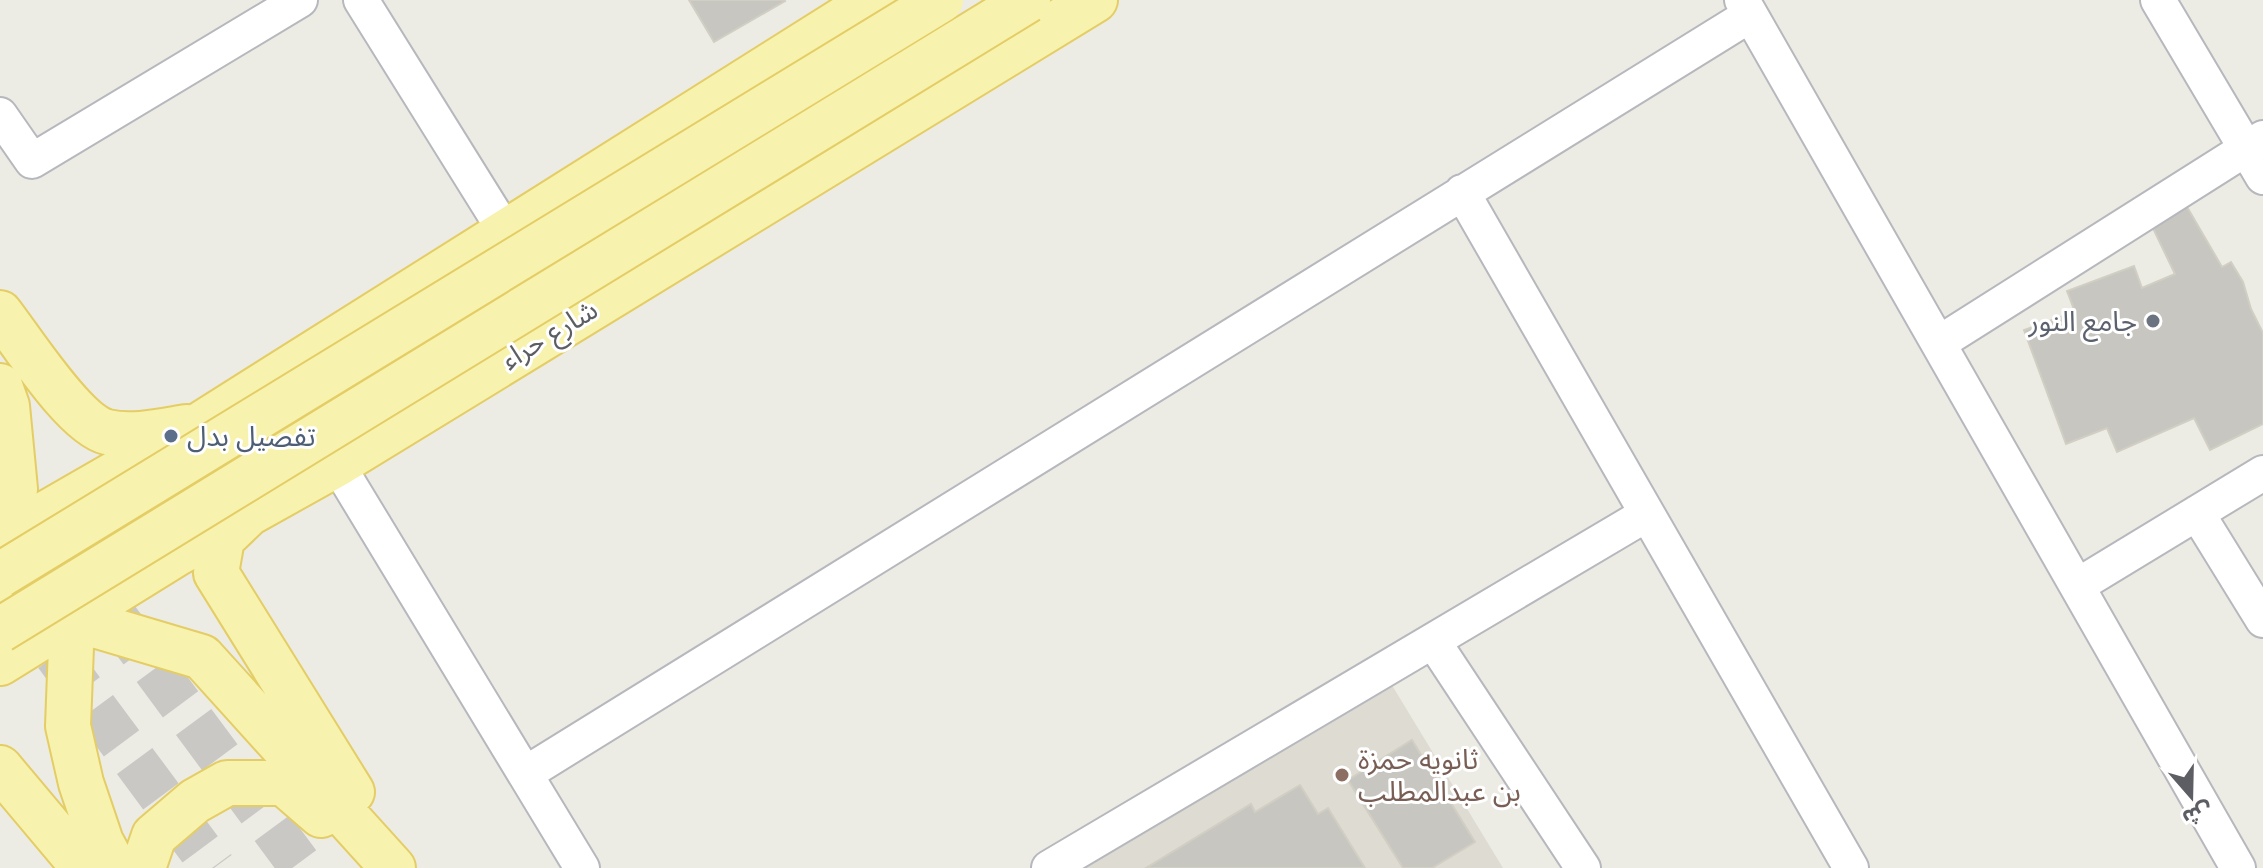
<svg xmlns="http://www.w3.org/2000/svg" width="2263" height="868" font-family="Lato,'Noto Sans Arabic',sans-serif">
	<rect width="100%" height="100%" fill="#edece4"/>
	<path fill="#dddbd2" d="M 1390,682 L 1503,868 L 1084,868 Z"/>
	<path fill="#c8c6c0" stroke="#d1cec3" stroke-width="2" d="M 689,0 L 784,0 L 785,1 L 714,42 Z
		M 2183,200 L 2222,267 L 2231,262 L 2243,282 L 2251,309 L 2263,333 L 2263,424 L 2210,450 L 2194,418 L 2117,452 L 2107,428 L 2066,444 L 2024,330 L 2075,312 L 2067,291 L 2134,266 L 2142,288 L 2175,274 L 2149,220 Z
		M 1412,740 L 1475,842 L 1432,868 L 1403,868 L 1348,780 Z
		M 1300,785 L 1318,814 L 1328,808 L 1365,868 L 1146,868 L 1251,804 L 1255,812 Z"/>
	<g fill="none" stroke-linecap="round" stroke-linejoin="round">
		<path stroke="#c9c8c4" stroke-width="44" stroke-dasharray="44 22" stroke-linecap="butt" d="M 115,616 L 302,868
			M 56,655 L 214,868"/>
		<defs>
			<path id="minor" d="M 361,0 L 505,231
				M 1742,0 L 2238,868
				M 2158,0 L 2263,177
				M 0,115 L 32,161 L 300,0
				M 1462,192 L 1851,868
				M 1939,343 L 2263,138
				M 337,464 L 582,868
				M 2197,513 L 2263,620
				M 2077,586 L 2263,473
				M 1433,641 L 1583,868
				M 525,774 L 1750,15
				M 1049,868 L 1647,514"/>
			<path id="major" d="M 0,313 C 22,341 74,424 107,432 C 132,438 162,431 187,427
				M 0,386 L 7,406 L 15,489 L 3,557
				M 91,505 L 83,514 L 68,551 L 72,620 L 68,726 L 81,783 L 101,842 L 115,868
				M 247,515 L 222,539 L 216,573 L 352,792
				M 0,540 L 198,426 L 874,0
				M 0,597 L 202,657 L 393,868
				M 0,663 L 176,554 L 337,464 L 1095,0
				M 0,768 L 84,868
				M 143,868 L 154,836 L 195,801 L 227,783 L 284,783 L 321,815"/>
		</defs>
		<use href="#minor" stroke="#b6b8bd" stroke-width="38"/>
		<use href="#major" stroke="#e4cd65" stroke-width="48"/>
		<use href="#minor" stroke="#fff" stroke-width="34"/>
		<use href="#major" stroke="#f7f2ae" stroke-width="44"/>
		<defs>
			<path id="major-bridge" d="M 0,575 L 941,0
				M 0,630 L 1028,0"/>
		</defs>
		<use href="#major-bridge" stroke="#e4cd65" stroke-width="48" stroke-linecap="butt"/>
		<use href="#major-bridge" stroke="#f7f2ae" stroke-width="44"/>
	</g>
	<circle fill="#6b7280" stroke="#fff" stroke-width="3" cx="2153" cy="321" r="8"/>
	<circle fill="#5c6f8a" stroke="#fff" stroke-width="3" cx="171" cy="436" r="8"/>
	<circle fill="#8d6e63" stroke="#fff" stroke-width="3" cx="1342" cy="775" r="8"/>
	<g text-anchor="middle" stroke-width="6" stroke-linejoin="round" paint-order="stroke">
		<g font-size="28" fill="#5b616d" stroke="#fff" text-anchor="end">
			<text x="2137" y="331">جامع النور</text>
		</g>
		<g font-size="28" fill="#5c5e63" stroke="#fff">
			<text transform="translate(549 334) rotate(-31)" y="10">شارع حراء</text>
		</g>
		<g font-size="28" fill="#4e5e75" stroke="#fff" text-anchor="start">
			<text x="187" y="446">تفصيل بدل</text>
		</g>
		<g font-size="28" fill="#785e54" stroke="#fff" text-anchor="start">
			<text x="1358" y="769">ثانويه حمزة<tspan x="1358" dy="32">بن عبدالمطلب</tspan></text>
		</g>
	</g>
	<g transform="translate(2191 796) rotate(160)" stroke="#ffffff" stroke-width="6" paint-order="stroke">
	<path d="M0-6L14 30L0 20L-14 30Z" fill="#5c5e63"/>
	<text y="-12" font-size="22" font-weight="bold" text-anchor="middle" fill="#5c5e63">ش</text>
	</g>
</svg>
